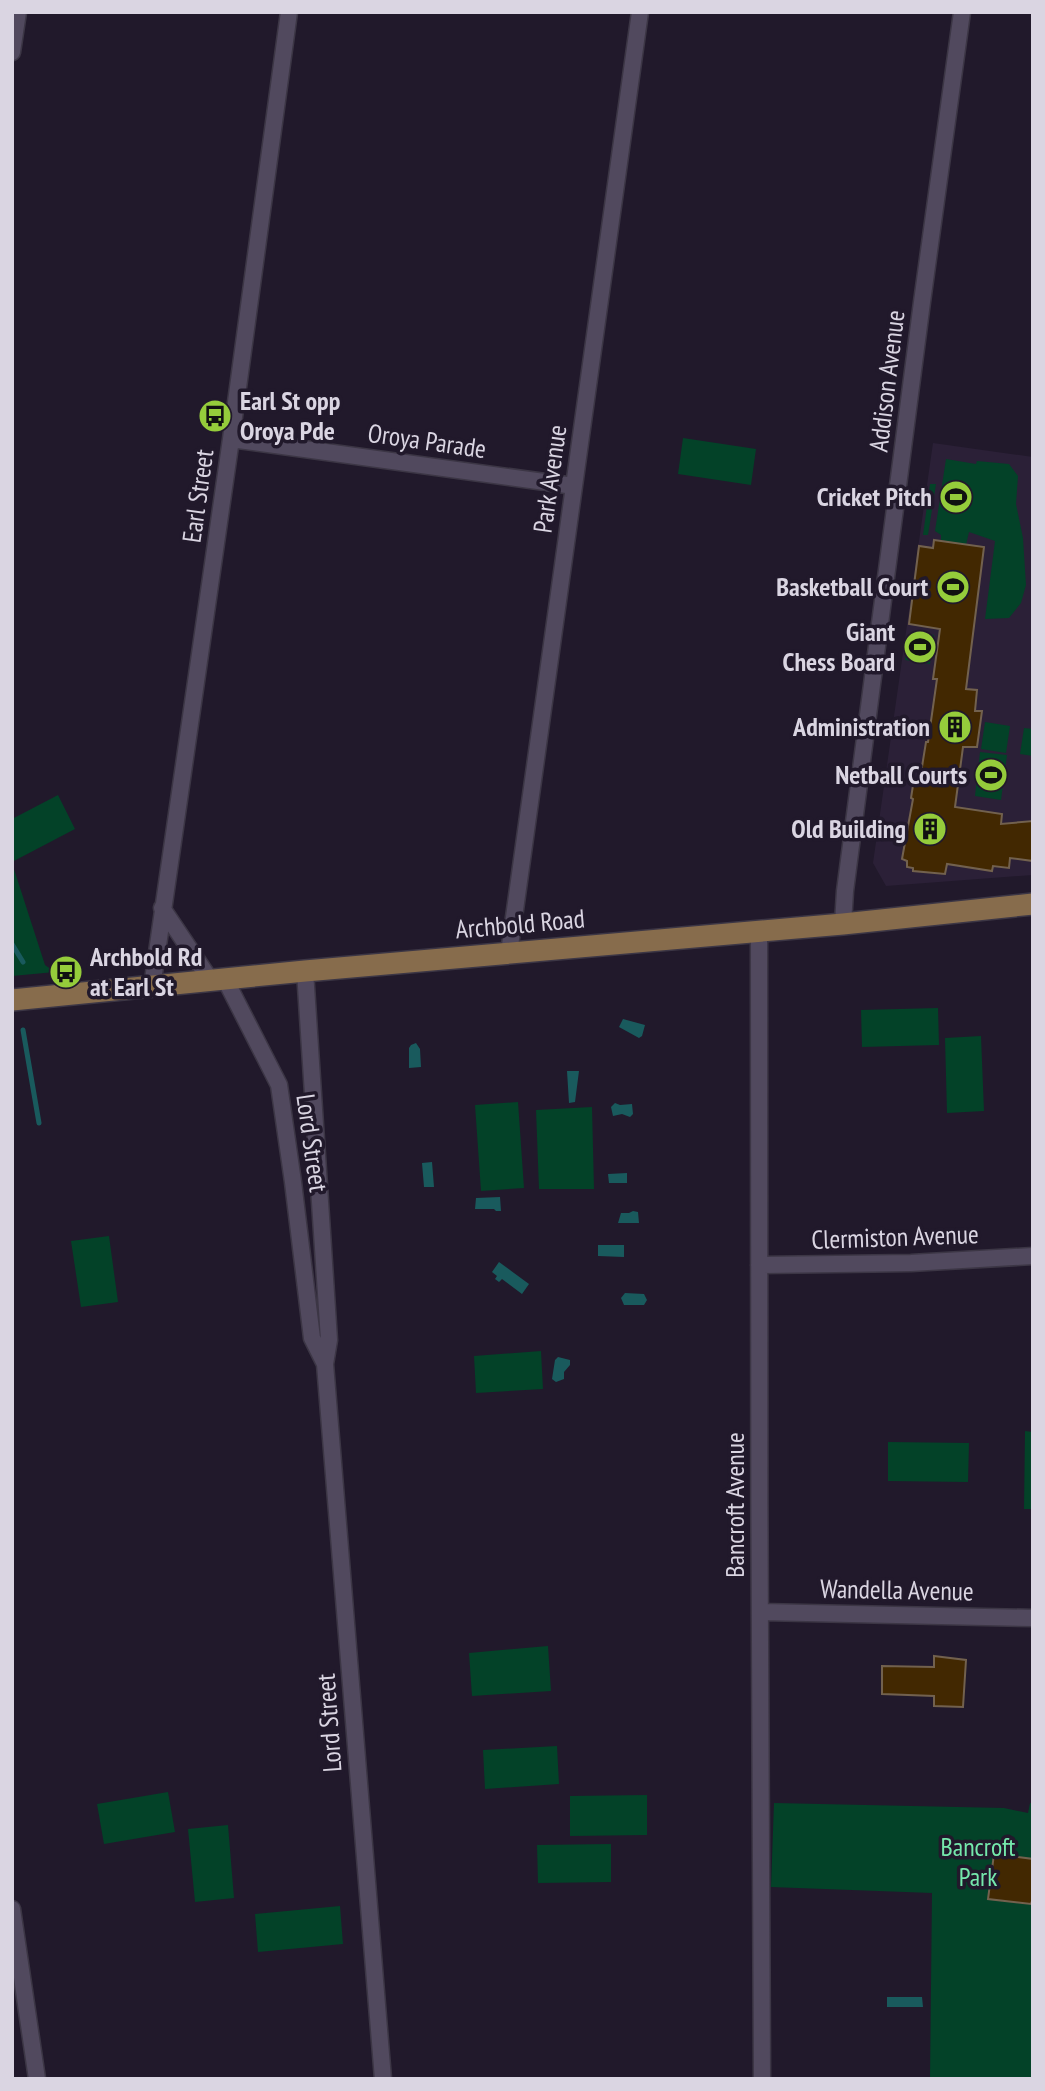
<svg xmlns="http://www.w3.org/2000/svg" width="1045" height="2091" font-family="'PT Sans Narrow',sans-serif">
	<rect width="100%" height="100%" fill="#21192b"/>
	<path fill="#2b2037" d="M 933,443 L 1033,457 L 1033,875 L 886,886 L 873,863 Z"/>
	<path fill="#034228" d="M 683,438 L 756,449 L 751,485 L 678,474 Z
		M 946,459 L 976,464 L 977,461 L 1009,464 L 1018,476 L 1016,504 L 1023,538 L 1026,585 L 1021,603 L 1009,618 L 985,619 L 995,541 L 969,532 L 966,545 L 941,540 L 941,535 L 935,531 Z
		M 930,484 L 936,484 L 928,535 L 923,535 Z
		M 910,633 L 934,635 L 930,664 L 905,660 Z
		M 985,722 L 1010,726 L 1006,753 L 981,749 Z
		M 1024,728 L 1033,729 L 1033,756 L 1020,754 Z
		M 980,752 L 1007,755 L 1001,800 L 975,796 Z
		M 58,795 L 75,829 L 12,862 L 12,819 Z
		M 12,863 L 45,965 L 55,972 L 12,976 Z
		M 938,1008 L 939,1045 L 862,1047 L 861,1010 Z
		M 981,1036 L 984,1111 L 947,1113 L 945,1038 Z
		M 518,1102 L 524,1188 L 481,1191 L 475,1105 Z
		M 592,1107 L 594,1189 L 539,1189 L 536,1110 Z
		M 109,1236 L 118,1302 L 81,1307 L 71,1241 Z
		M 541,1351 L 543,1389 L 476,1393 L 474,1356 Z
		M 1025,1431 L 1033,1432 L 1033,1509 L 1024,1509 Z
		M 888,1442 L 969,1443 L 968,1482 L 888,1481 Z
		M 548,1646 L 551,1691 L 472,1696 L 469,1653 Z
		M 557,1746 L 559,1784 L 485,1789 L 483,1750 Z
		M 168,1792 L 175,1832 L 104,1844 L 97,1804 Z
		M 647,1795 L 647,1835 L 570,1836 L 570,1796 Z
		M 774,1803 L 1004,1808 L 1028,1813 L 1030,1803 L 1033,1804 L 1033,2079 L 930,2079 L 932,1893 L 771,1887 Z
		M 228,1825 L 234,1898 L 195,1902 L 188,1829 Z
		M 611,1844 L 611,1882 L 538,1883 L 537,1845 Z
		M 340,1906 L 343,1944 L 258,1952 L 255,1914 Z"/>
	<path fill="#195a5d" d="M 623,1019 L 645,1025 L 642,1036 L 639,1038 L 619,1027 Z
		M 416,1043 L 420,1049 L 421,1067 L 409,1068 L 409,1048 L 411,1045 Z
		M 567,1071 L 579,1071 L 575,1102 L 569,1103 Z
		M 615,1103 L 620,1105 L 632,1104 L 633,1114 L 630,1117 L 622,1114 L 613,1116 L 611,1107 Z
		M 432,1162 L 434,1187 L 424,1187 L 422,1163 Z
		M 627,1173 L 627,1183 L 609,1183 L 608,1174 Z
		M 500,1197 L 501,1211 L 496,1211 L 494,1209 L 475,1209 L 476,1198 Z
		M 633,1211 L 638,1212 L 639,1223 L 618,1223 L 621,1213 L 629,1213 Z
		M 598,1245 L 624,1245 L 624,1257 L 598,1256 Z
		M 499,1262 L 529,1284 L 522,1294 L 502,1279 L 499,1282 L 495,1279 L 497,1276 L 492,1272 Z
		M 625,1293 L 644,1294 L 647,1300 L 644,1305 L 624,1305 L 621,1298 Z
		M 558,1357 L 570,1360 L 570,1365 L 564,1372 L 564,1379 L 556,1382 L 552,1379 L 555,1360 Z
		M 887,1997 L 922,1997 L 923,2007 L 887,2007 Z"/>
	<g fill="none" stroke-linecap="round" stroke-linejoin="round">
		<path stroke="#195a5d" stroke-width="5" d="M 12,944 L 23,962
			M 23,1030 L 39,1123"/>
	</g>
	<path fill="#422801" stroke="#72614e" stroke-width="2" d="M 934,540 L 984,547 L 966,689 L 977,690 L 975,711 L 982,711 L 977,747 L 963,747 L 955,807 L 1002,814 L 1001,824 L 1033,821 L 1033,861 L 1010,858 L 1009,868 L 993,866 L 992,871 L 947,864 L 945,874 L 913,871 L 913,868 L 907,867 L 907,861 L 902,859 L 913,799 L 911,798 L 914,779 L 918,779 L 921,773 L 926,742 L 928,742 L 937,679 L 933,679 L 940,629 L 909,624 L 919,546 L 933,548 Z
		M 934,1656 L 966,1660 L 963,1707 L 934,1706 L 934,1696 L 882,1694 L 882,1666 L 934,1667 Z
		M 994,1854 L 1033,1859 L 1033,1898 L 1031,1904 L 988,1899 Z"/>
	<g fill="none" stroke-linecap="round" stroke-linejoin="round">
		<defs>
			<path id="minor" d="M 12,52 L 18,12
				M 231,439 L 574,486
				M 162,908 L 211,981
				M 843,924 L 845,891 L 922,302 L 962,12
				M 759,931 C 760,1314 758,1696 762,2079
				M 509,953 L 640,12
				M 305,971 L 329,1340 L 325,1364 L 383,2079
				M 225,979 L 279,1085 L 293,1182 L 312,1338 L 325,1364
				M 152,987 L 231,439 L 289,12
				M 759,1265 L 911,1263 L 1033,1256
				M 760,1612 L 1033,1618
				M 12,1909 L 37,2079"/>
			<path id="major" d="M 12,1000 L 305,971 L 843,924 L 1033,904"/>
		</defs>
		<use href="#minor" stroke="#3c3645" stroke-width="19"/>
		<use href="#major" stroke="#3c3645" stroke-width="24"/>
		<use href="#minor" stroke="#51495e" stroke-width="16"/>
		<use href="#major" stroke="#876c4c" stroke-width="21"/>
	</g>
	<defs>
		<symbol id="bus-disc" viewBox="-11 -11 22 22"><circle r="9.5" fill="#95cc3b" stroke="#21192b"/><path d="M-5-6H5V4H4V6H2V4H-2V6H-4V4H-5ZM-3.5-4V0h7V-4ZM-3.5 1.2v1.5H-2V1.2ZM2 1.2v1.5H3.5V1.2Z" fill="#111"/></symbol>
		<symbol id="stadium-disc" viewBox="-11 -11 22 22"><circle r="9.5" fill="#95cc3b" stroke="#21192b"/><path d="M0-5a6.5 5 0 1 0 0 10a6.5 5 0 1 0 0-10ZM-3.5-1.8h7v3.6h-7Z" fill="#111"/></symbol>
		<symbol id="building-disc" viewBox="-11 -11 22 22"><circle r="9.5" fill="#95cc3b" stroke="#21192b"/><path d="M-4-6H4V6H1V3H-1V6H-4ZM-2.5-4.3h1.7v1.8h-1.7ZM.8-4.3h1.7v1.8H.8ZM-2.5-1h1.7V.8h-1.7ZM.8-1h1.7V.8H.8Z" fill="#111"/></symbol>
	</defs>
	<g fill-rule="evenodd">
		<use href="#bus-disc" x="196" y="397" width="38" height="38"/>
		<use href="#stadium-disc" x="937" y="478" width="38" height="38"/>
		<use href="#stadium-disc" x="934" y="568" width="38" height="38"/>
		<use href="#stadium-disc" x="901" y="628" width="38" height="38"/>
		<use href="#building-disc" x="936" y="708" width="38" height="38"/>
		<use href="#stadium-disc" x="972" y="756" width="38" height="38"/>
		<use href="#building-disc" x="911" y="810" width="38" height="38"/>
		<use href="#bus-disc" x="47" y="953" width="38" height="38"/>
	</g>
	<g text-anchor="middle" stroke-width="7" stroke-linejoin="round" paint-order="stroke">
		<g font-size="26" fill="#dad5e2" stroke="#21192b">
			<text transform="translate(887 381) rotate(-83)" y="9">Addison Avenue</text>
			<text transform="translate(427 441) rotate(8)" y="9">Oroya Parade</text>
			<text transform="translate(550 479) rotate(-82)" y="9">Park Avenue</text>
			<text transform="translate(198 496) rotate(-82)" y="9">Earl Street</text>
			<text transform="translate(520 924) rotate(-5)" y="9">Archbold Road</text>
			<text transform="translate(312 1143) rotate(82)" y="9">Lord Street</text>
			<text transform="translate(895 1237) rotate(-2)" y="9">Clermiston Avenue</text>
			<text transform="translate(735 1505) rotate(-90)" y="9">Bancroft Avenue</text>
			<text transform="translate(897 1590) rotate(1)" y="9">Wandella Avenue</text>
			<text transform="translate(329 1723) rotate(-94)" y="9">Lord Street</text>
		</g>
		<g font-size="26" font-weight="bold" fill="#dad5e2" stroke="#21192b" text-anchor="end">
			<text x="240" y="410" text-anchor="start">Earl St opp<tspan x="240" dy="30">Oroya Pde</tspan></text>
			<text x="932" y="506">Cricket Pitch</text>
			<text x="928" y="596">Basketball Court</text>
			<text x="895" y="641">Giant<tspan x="895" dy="30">Chess Board</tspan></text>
			<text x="930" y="736">Administration</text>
			<text x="967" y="784">Netball Courts</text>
			<text x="906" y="838">Old Building</text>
			<text x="90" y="966" text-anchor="start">Archbold Rd<tspan x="90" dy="30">at Earl St</tspan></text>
		</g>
		<g font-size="26" fill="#75e8ac" stroke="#21192b">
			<text x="978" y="1856">Bancroft<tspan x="978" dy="30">Park</tspan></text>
		</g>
	</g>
	<rect width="1045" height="2091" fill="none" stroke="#dad5e2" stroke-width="28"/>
</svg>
